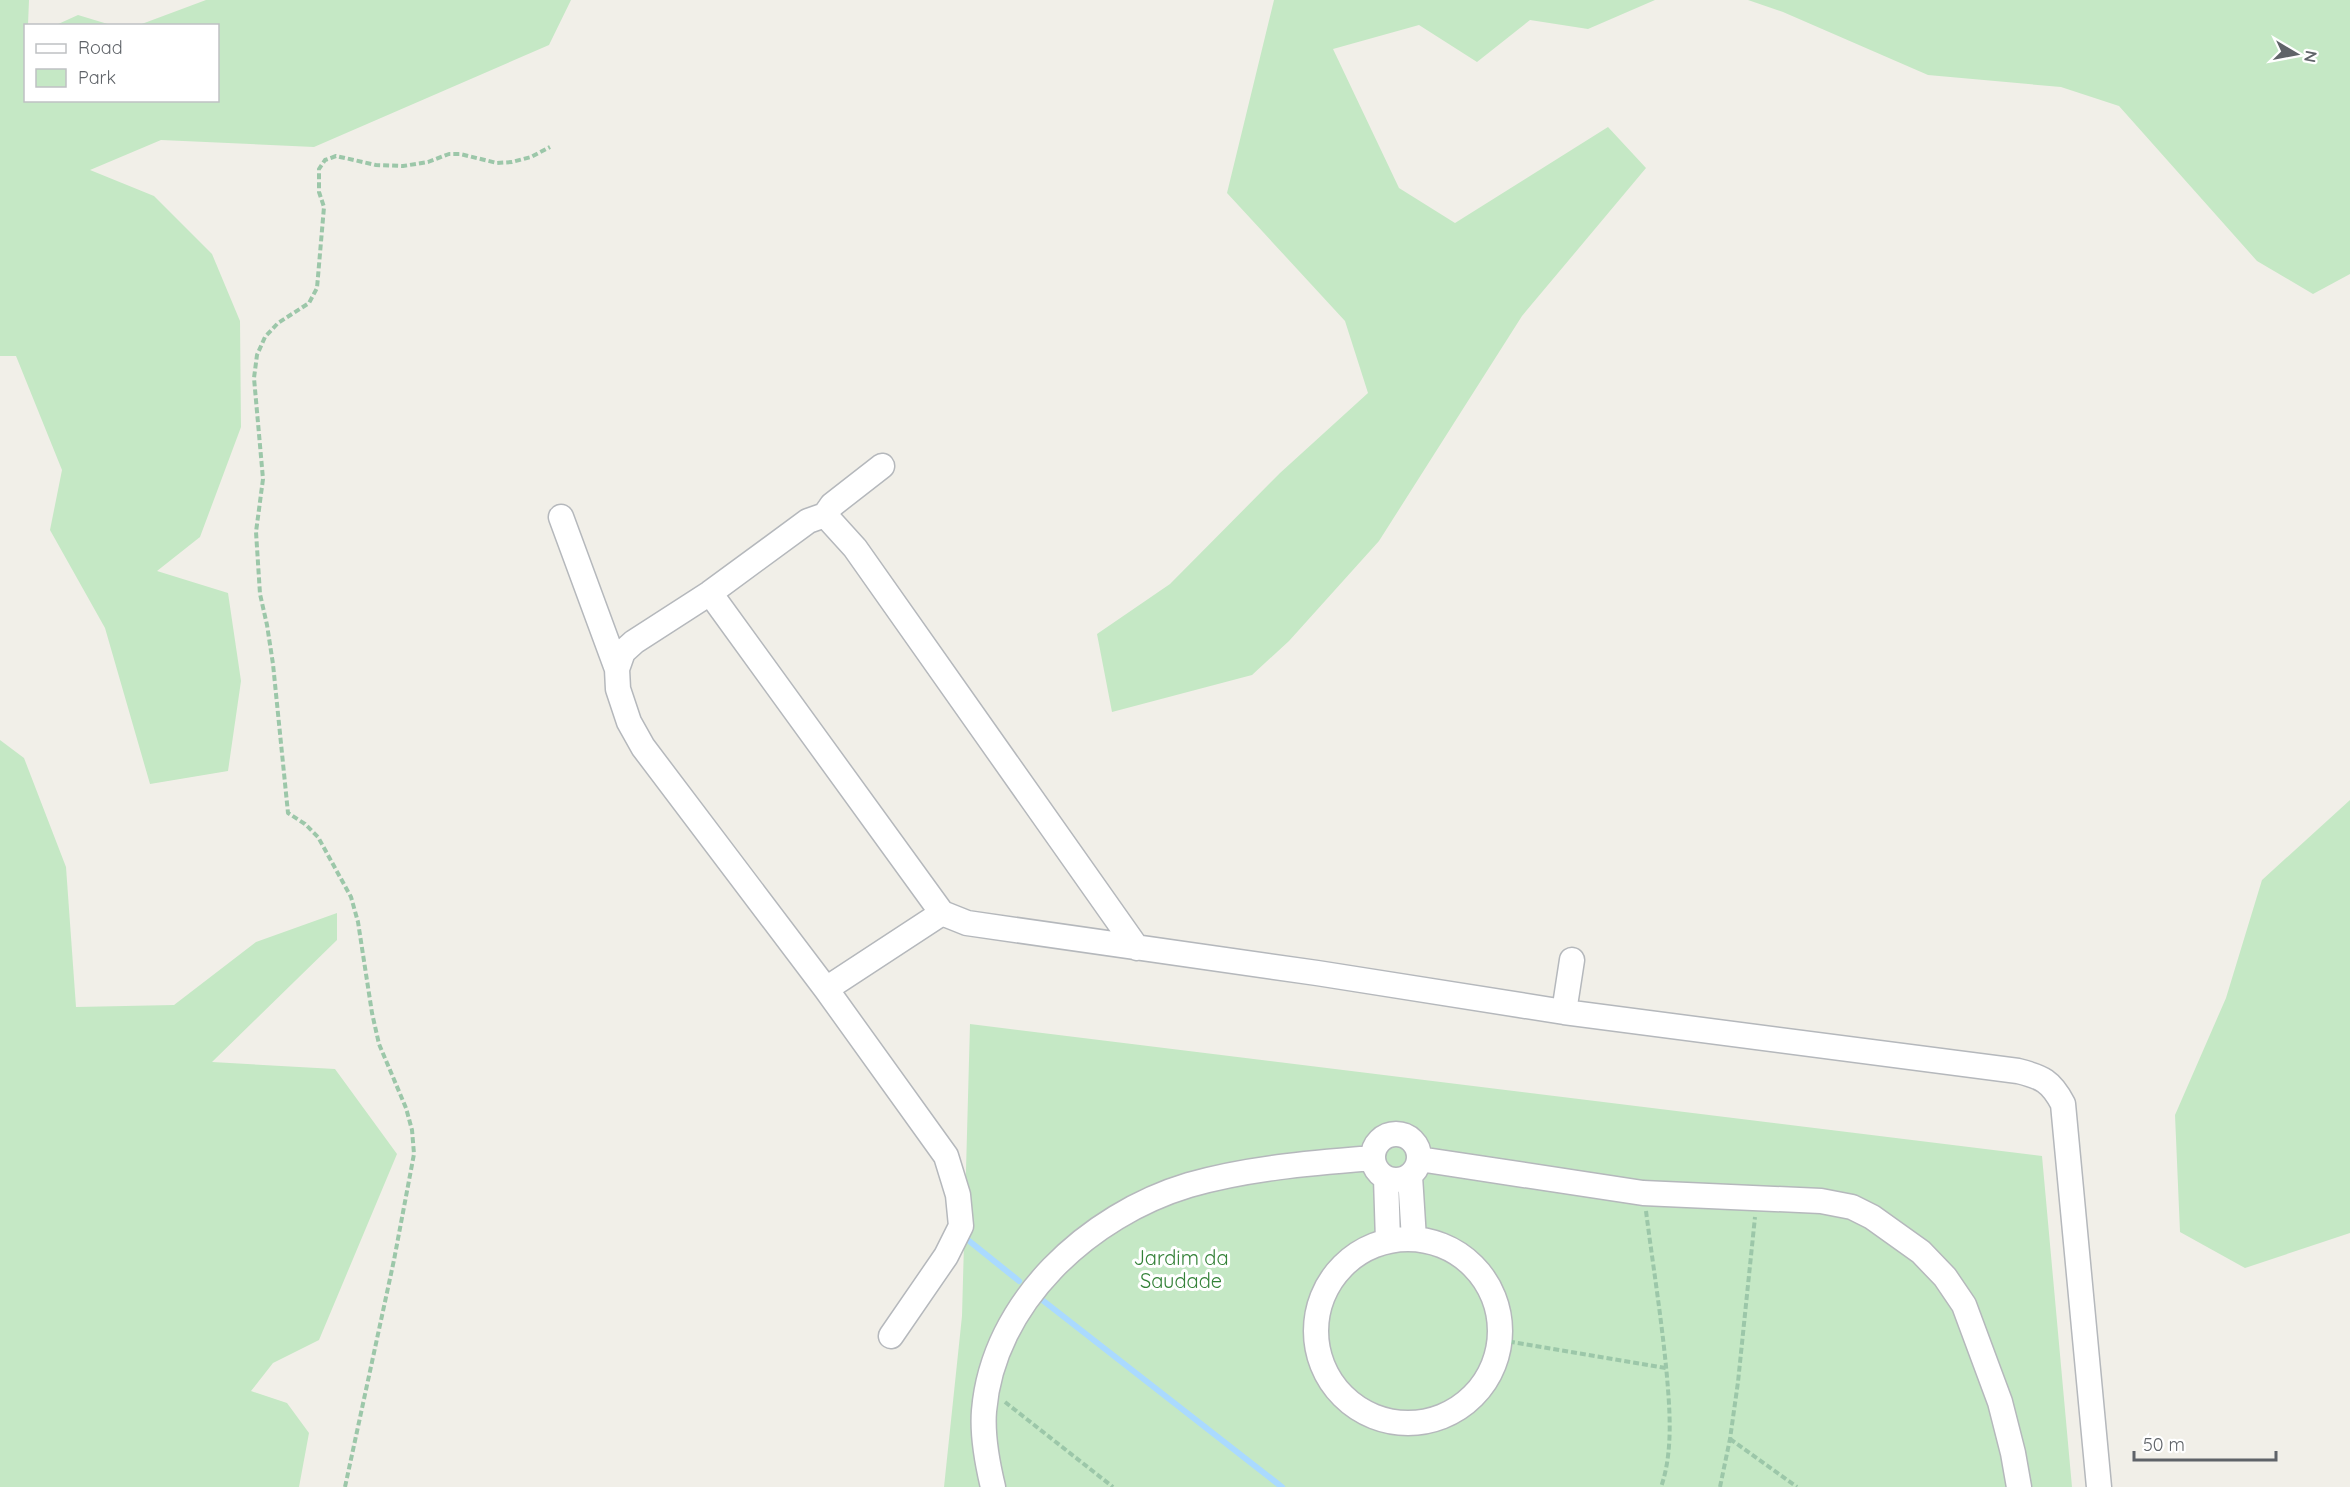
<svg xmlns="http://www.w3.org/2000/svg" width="2350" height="1487" font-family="Quicksand,sans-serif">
	<rect width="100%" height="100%" fill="#f1efe8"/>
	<path fill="#c5e8c5" d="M 0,0 L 29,0 L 28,25 L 26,26 L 26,100 L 218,100 L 218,26 L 139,25 L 206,0 L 571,0 L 549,45 L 314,147 L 161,140 L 90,170 L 154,196 L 212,254 L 240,321 L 241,427 L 200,537 L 157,571 L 228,593 L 241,681 L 228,771 L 150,784 L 105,628 L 50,530 L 62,470 L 16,356 L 0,356 Z
		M 1274,0 L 1655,0 L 1588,29 L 1530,20 L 1477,62 L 1419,25 L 1333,49 L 1399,188 L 1455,223 L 1608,127 L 1646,168 L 1522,316 L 1379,541 L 1289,641 L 1252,675 L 1112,712 L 1097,634 L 1170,584 L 1280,473 L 1368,393 L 1345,321 L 1227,193 Z
		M 1748,0 L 2350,0 L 2350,274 L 2313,294 L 2257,261 L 2119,106 L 2061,87 L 1928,75 L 1783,12 Z
		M 78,15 L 111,25 L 56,25 Z
		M 0,740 L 24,758 L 66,867 L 76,1007 L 174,1005 L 256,942 L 337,913 L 337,940 L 212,1062 L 335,1069 L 397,1154 L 319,1340 L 273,1363 L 251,1391 L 287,1403 L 309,1433 L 299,1487 L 0,1487 Z
		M 2350,800 L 2350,1233 L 2245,1268 L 2180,1232 L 2175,1115 L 2226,998 L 2262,880 Z
		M 970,1024 L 2042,1156 L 2072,1487 L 944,1487 L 962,1316 Z"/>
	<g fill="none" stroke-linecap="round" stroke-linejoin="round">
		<path stroke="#aadaff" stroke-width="6" d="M 963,1236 L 1019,1281
			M 1041,1299 L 1282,1487"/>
		<defs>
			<path id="minor" d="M 825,515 L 832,505 L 882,466
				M 561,517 L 617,669
				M 710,593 L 942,913 L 967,923 L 1317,973 L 1564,1012 L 2018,1071 C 2042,1077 2051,1081 2063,1104 L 2099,1487
				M 826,989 L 942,913
				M 1564,1012 L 1572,960
				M1373 1157a23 23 0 1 1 46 0a23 23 0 1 1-46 0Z
				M 1419,1159 L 1643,1193 L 1821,1201 L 1852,1207 L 1872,1217 L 1921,1252 L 1945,1277 L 1964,1305 L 2000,1402 L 2013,1453 L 2019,1487
				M 1410,1176 L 1414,1239
				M 1386,1178 L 1388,1241
				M1316 1331a92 92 0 1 1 184 0a92 92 0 1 1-184 0Z
				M 891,1336 L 946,1256 L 961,1226 L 958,1195 L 946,1156 L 826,989 L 643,747 L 629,722 L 618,689 L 617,669 L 623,652 L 634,642 L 710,593 L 808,521 L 825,515 L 855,548 L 1137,948
				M 993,1487 C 987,1462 982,1436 984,1411 C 993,1302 1089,1215 1189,1185 C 1248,1168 1312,1163 1373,1158"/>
		</defs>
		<use href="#minor" stroke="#b5b8bc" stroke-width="27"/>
		<path stroke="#9cc7a9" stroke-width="4" stroke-dasharray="6 3" stroke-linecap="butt" d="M 1646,1211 C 1653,1266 1662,1321 1667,1377 C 1670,1412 1673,1453 1661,1487
			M 1500,1340 L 1666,1368
			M 1005,1402 L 1113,1487
			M 1730,1439 L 1797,1487
			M 345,1487 L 394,1260 L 414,1154 L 412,1130 L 406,1108 L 379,1044 L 372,1013 L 358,922 L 351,897 L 318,837 L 305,824 L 288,813 L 273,664 L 267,625 L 260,594 L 256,532 L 263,479 L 254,378 L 257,355 L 265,337 L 278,323 L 309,303 L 317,288 L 324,207 L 319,192 L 319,169 L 325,160 L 336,156 L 376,165 L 403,166 L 428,162 L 449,154 L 460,154 L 497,163 L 512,162 L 531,157 L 550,147
			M 1720,1487 L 1730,1439 L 1738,1382 L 1755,1217"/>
		<use href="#minor" stroke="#fff" stroke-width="24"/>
	</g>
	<g text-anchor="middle" stroke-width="6" stroke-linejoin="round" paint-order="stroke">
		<g font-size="20" fill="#348238" stroke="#fff">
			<text x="1181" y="1265">Jardim da<tspan x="1181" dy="23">Saudade</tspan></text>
		</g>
	</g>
	<rect x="24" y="24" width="195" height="78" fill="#ffffff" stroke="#bfc1c3" stroke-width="1.5"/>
	<rect x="36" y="44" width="30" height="9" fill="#ffffff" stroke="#bfc1c3" stroke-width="1.5"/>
	<text x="78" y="54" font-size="18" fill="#5f6368">Road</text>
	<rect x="36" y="69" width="30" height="18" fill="#c5e8c5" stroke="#bfc1c3" stroke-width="1.5"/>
	<text x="78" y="84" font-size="18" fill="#5f6368">Park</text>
	<g transform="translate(2296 54) rotate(100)" stroke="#ffffff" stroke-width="4.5" paint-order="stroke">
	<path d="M0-4.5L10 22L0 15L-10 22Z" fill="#5f6368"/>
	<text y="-9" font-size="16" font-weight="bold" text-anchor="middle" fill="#5f6368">N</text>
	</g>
	<path d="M2134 1451v9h142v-9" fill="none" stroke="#5f6368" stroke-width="3"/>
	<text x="2143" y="1451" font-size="18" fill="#5f6368" stroke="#ffffff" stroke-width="4.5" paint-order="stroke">50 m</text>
</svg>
